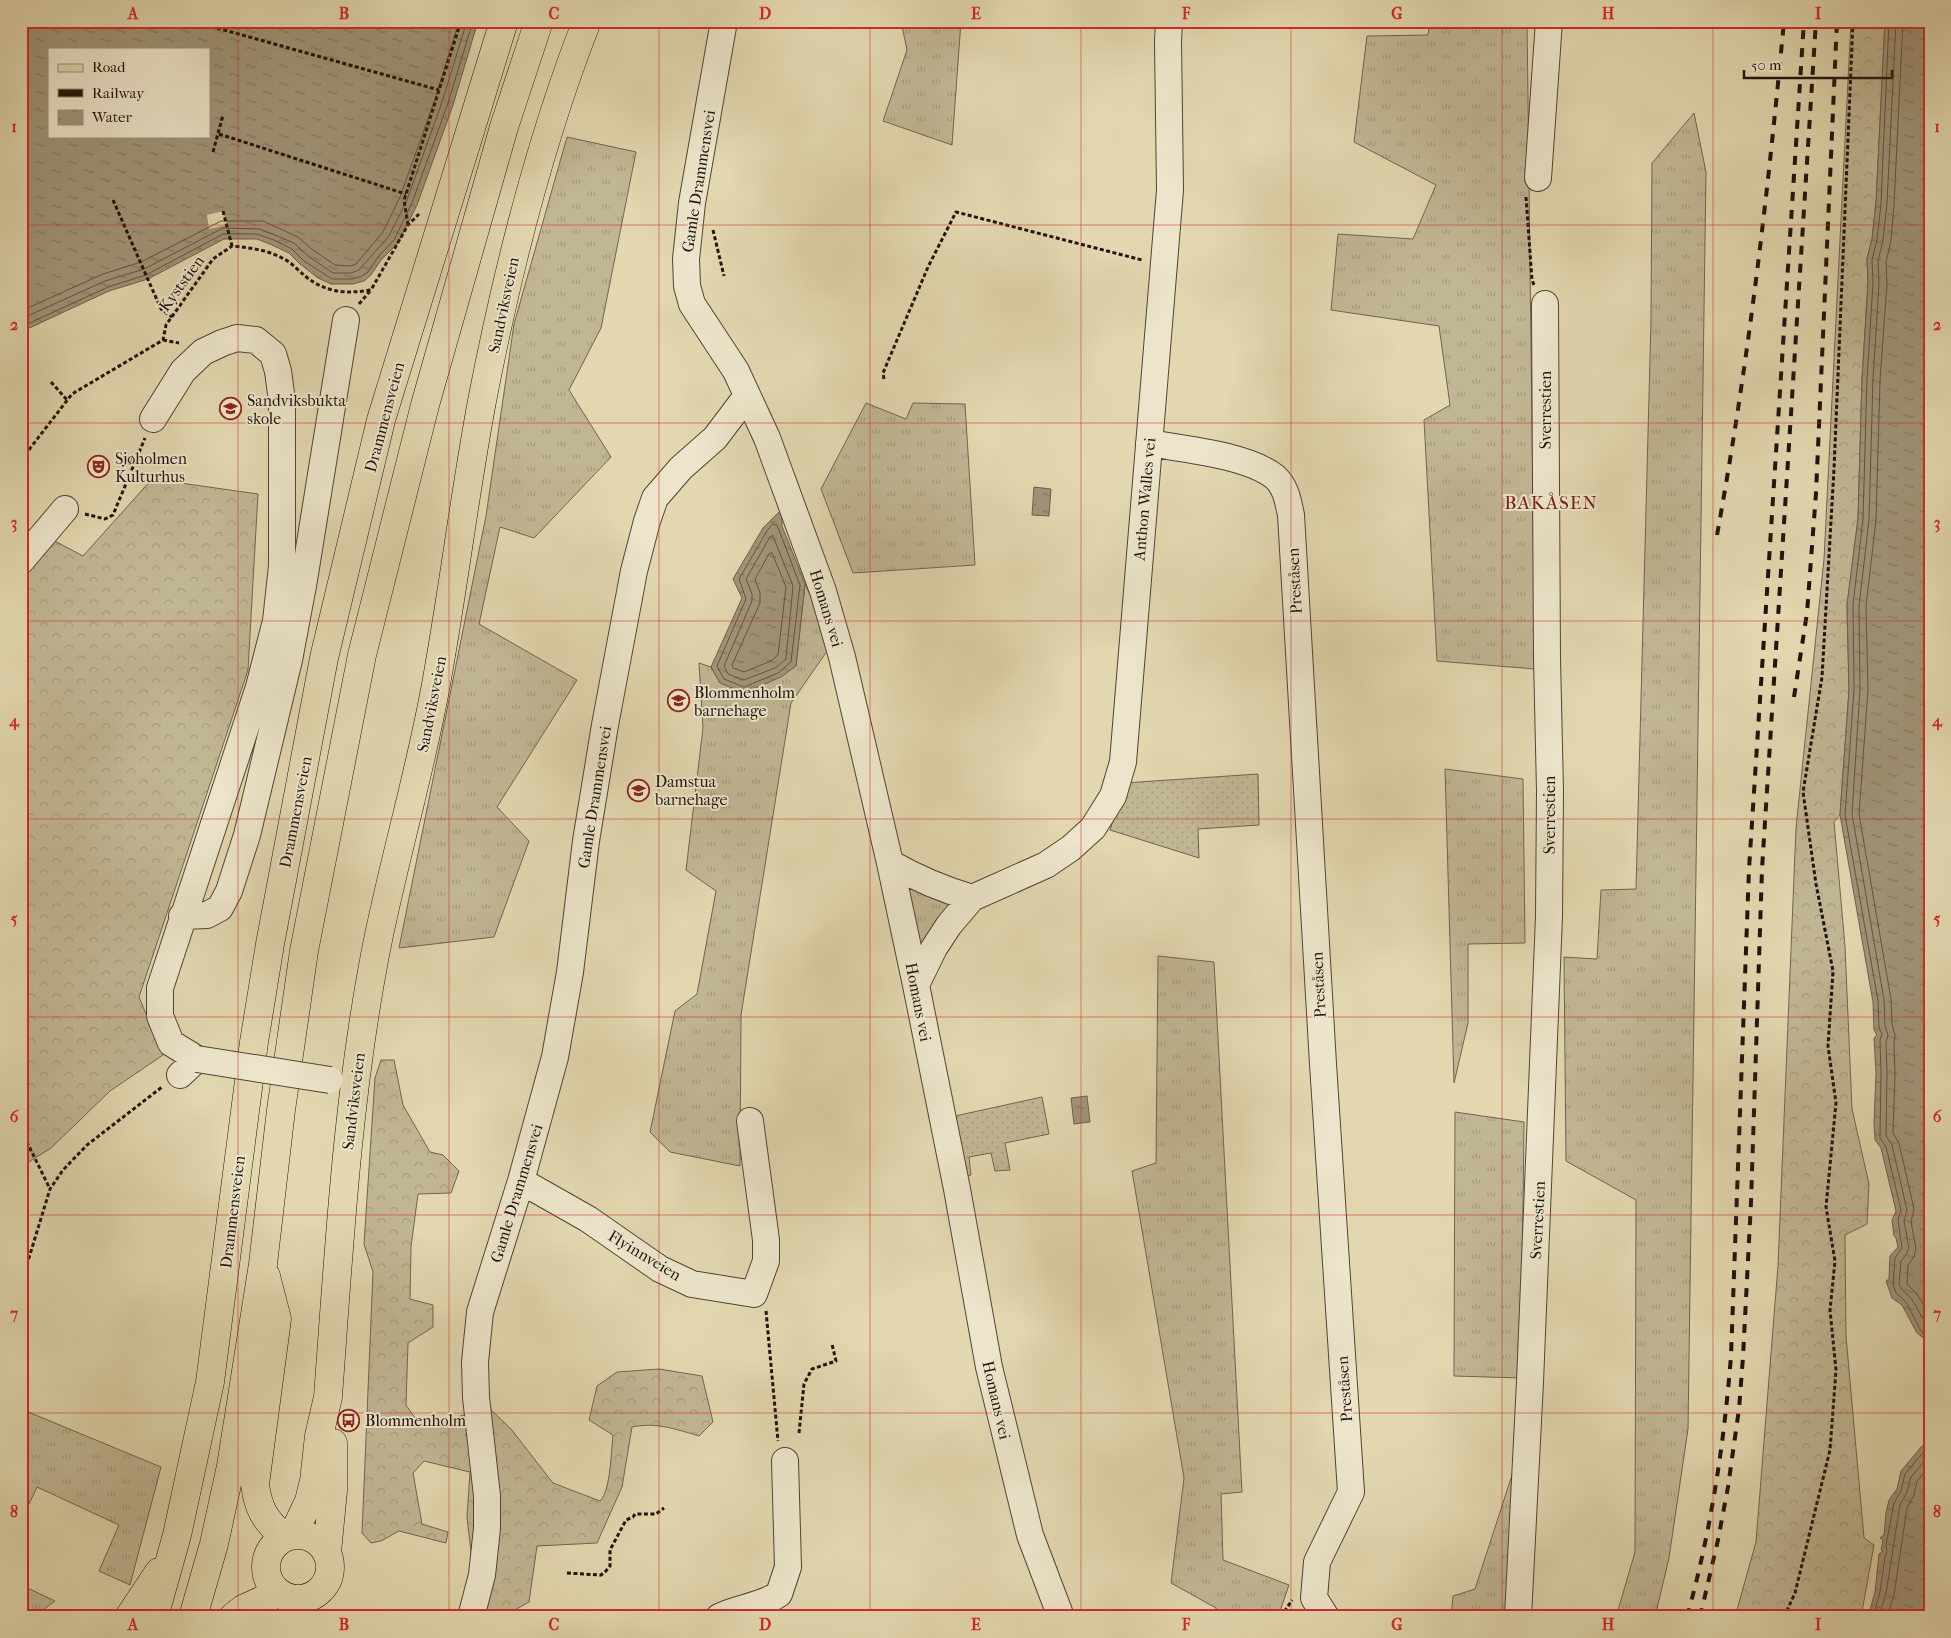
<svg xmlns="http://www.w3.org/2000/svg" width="1951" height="1638" font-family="'IM FELL French Canon',serif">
	<defs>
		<pattern id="grass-tufts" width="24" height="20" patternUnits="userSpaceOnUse" patternTransform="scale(1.25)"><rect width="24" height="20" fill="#c1b694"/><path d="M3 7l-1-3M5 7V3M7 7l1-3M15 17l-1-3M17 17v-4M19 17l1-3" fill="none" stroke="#a59c7e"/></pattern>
		<pattern id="forest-crowns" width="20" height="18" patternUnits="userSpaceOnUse" patternTransform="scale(1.25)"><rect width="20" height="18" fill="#c1b694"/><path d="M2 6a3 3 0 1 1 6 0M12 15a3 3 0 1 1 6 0" fill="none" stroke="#a59c7e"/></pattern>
		<pattern id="garden-dots" width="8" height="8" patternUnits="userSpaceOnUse" patternTransform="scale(1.25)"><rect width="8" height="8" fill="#c1b694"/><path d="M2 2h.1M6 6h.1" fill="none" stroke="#a59c7e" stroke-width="1.8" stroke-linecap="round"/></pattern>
		<pattern id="water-ripples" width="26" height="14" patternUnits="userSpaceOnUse" patternTransform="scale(1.25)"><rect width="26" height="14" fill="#a09478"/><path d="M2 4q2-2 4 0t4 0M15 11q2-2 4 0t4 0" fill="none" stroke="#827861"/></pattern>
	</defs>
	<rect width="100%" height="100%" fill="#e2d7af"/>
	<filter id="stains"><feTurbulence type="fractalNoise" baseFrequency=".004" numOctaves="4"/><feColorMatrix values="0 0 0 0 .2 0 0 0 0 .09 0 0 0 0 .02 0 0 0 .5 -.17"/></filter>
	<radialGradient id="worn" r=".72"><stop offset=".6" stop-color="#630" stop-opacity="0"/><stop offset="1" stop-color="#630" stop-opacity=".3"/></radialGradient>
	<path fill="url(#grass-tufts)" stroke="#706451" d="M 901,21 L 961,21 L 952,145 L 883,121 L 907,50 Z
		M 1430,21 L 1527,21 L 1535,669 L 1437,661 L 1424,420 L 1450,405 L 1439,326 L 1331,310 L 1338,234 L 1413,239 L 1436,185 L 1354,142 L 1367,36 L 1428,35 Z
		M 1694,113 L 1706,172 L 1688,1429 L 1669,1558 L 1655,1617 L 1616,1617 L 1635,1552 L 1636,1200 L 1566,1161 L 1564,957 L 1597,959 L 1601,890 L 1636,889 L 1651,320 L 1652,163 Z
		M 567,137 L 636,152 L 601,328 L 569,390 L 611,457 L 534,538 L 500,527 L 479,624 L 577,680 L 497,807 L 529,841 L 494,937 L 399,948 L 486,516 L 514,324 Z
		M 866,403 L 906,419 L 913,403 L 965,404 L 975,565 L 853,573 L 821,489 Z
		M 805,584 L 832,644 L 791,703 L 741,1015 L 740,1166 L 670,1152 L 650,1132 L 675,1011 L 697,994 L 716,891 L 686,870 L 703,728 L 699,663 L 711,667 L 720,683 L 796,666 Z
		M 1445,769 L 1523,779 L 1525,943 L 1468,944 L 1468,1023 L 1454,1083 Z
		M 899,877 L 953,903 L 915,963 Z
		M 1158,956 L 1214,962 L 1242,1492 L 1221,1494 L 1223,1560 L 1289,1585 L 1278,1617 L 1218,1617 L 1216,1608 L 1171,1583 L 1184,1478 L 1132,1171 L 1156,1163 Z
		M 1455,1112 L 1524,1122 L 1521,1378 L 1454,1376 Z
		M 21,1409 L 161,1467 L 130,1585 L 99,1571 L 119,1525 L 37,1487 L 21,1521 Z
		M 1514,1469 L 1505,1617 L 1451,1617 L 1453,1596 L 1475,1589 Z
		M 21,1585 L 55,1601 L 33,1617 L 21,1617 Z"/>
	<path fill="url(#forest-crowns)" stroke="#706451" d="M 1851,21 L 1885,21 L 1876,202 L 1872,239 L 1867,259 L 1868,283 L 1862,379 L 1858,519 L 1847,605 L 1849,690 L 1840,815 L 1834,822 L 1845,946 L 1852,1109 L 1869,1184 L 1867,1224 L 1845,1235 L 1846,1336 L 1864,1538 L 1874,1545 L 1861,1617 L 1735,1617 L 1756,1542 L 1778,1266 L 1796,828 L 1824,559 Z
		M 152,479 L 258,494 L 248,670 L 139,997 L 163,1055 L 110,1091 L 51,1148 L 21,1167 L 21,555 L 36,531 L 83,556 Z
		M 381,1060 L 394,1060 L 403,1105 L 430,1152 L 443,1155 L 459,1171 L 451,1193 L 418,1194 L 411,1247 L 410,1299 L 433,1305 L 433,1327 L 408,1343 L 406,1405 L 420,1425 L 445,1422 L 487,1406 L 511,1429 L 553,1483 L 600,1501 C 611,1490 611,1451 613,1435 L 589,1420 L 597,1386 L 617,1372 L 659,1369 L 702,1376 L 713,1422 L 699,1436 C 675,1429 657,1422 632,1427 L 622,1487 L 597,1543 L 537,1546 L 529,1602 L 502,1617 L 453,1617 L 477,1604 L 467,1517 L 470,1472 L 424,1461 L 413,1473 L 422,1524 L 448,1532 L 446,1543 L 399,1531 L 381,1541 L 371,1543 L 362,1533 L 373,1272 L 364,1244 L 375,1078 Z"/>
	<path fill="url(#garden-dots)" stroke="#706451" d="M 1258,774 L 1259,825 L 1198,829 L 1199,858 L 1110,830 L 1124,783 Z
		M 1042,1097 L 1049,1134 L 1005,1143 L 1010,1170 L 995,1171 L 991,1153 L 969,1157 L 971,1175 L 961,1178 L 955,1116 Z"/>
	<path fill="url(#water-ripples)" stroke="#6c604e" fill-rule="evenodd" d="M 21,21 L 478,21 L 453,105 L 417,205 L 398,243 L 381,260 L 371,275 L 364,281 L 353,284 L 331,284 L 318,278 L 300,264 L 289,253 L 272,245 L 257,239 L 224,239 L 148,279 L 109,291 L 25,330 L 21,337 ZM 49,49 L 209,49 L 209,136 L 49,136 Z
		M 1885,21 L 1930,21 L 1930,1343 L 1917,1333 L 1902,1305 L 1892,1298 L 1886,1281 L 1889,1279 L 1890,1256 L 1898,1247 L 1896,1238 L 1894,1236 L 1892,1220 L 1896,1211 L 1881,1148 L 1875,1140 L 1874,1123 L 1876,1073 L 1874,1038 L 1877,1035 L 1874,1030 L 1873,1002 L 1840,815 L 1849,690 L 1847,605 L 1858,519 L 1862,379 L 1868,283 L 1867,259 L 1872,239 L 1876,202 Z
		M 1034,487 L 1051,489 L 1049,516 L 1032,515 Z
		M 782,509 L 782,526 L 805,584 L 796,666 L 781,677 L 744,693 L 720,683 L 711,667 L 742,598 L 733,579 L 763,528 Z
		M 1087,1096 L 1090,1122 L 1074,1124 L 1071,1098 Z
		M 1930,1440 L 1930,1617 L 1868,1617 L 1875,1592 L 1879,1554 L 1883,1551 L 1881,1550 L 1883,1540 L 1880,1538 L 1884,1535 L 1886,1513 L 1889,1500 L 1897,1489 L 1901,1471 L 1922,1446 Z"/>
	<path fill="#e2d7af" d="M 223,211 L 227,225 L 209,229 L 207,215 Z"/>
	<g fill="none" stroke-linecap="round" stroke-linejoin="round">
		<path stroke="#605443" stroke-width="1" d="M 1889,21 L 1881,203 L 1877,240 L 1872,260 L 1873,283 L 1867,379 L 1863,519 L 1853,605 L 1854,690 L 1845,815 L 1878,1001 L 1879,1028 L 1882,1034 L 1880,1040 L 1881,1073 L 1880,1138 L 1886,1147 L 1901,1210 L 1898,1220 L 1902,1248 L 1895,1258 L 1893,1284 L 1896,1293 L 1906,1302 L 1921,1331 L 1930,1338
			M 1896,21 L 1887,203 L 1883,240 L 1878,261 L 1879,284 L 1873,379 L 1869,520 L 1859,606 L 1860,690 L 1852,814 L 1884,1000 L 1885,1026 L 1888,1035 L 1886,1042 L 1887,1073 L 1886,1136 L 1892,1145 L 1907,1210 L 1904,1221 L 1909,1248 L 1906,1255 L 1901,1261 L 1899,1284 L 1902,1290 L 1911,1298 L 1930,1331
			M 1903,21 L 1894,204 L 1891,241 L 1886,262 L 1887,284 L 1880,380 L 1876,520 L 1866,606 L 1868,690 L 1859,814 L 1891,999 L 1892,1024 L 1895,1035 L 1894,1044 L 1895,1073 L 1893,1133 L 1899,1143 L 1914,1209 L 1911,1222 L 1916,1248 L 1914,1257 L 1908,1265 L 1907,1284 L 1917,1294 L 1930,1316
			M 21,311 L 103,274 L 141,262 L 221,221 L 263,221 L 298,237 L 313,250 L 335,265 L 350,266 L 356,264 L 383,232 L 400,197 L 435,99 L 459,21
			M 21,319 L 105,281 L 144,269 L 223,228 L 260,229 L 294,243 L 308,256 L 333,273 L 351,273 L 359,270 L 389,236 L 407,200 L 442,102 L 467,21
			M 21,327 L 108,287 L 146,275 L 223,234 L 257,234 L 274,240 L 292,249 L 304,261 L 332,279 L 352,279 L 362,276 L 368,272 L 378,257 L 394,240 L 412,203 L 448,103 L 473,21
			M 773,524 L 777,525 L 800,585 L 791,662 L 778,673 L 744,687 L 724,679 L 717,666 L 746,599 L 739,579 L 767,531 Z
			M 773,536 L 793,586 L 786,659 L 775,668 L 744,680 L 728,674 L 724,666 L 752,601 L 752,594 L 746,579 L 770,537 Z
			M 772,553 L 786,587 L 778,655 L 771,661 L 744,672 L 733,668 L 732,665 L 760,603 L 760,593 L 755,579 L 769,554 Z
			M 1873,1617 L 1880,1592 L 1885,1557 L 1887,1552 L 1886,1545 L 1894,1503 L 1901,1491 L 1905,1474 L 1925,1450 L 1930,1447
			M 1879,1617 L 1886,1593 L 1900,1505 L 1907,1492 L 1911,1477 L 1930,1455
			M 1887,1617 L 1894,1595 L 1907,1508 L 1914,1495 L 1917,1481 L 1930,1467"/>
		<defs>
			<path id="minor" d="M 724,21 L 692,203 L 686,259 L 687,286 L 692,304 L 736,371 L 767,438 L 823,591 L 842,657 L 890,863 L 916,985 L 957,1189 L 989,1367 L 1030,1535 L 1061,1617
				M 1538,178 L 1549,21
				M 153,419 L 183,371 L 203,352 L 222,343 L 237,338 L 256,340 L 273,354 L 278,371 L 282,401 L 282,566 L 276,621 L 259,687 L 160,988 L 160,1016 L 171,1043 L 197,1059 L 180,1075
				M 1149,443 C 1184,449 1247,455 1275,477 C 1286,487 1288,501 1291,515 L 1323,1064 L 1351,1492 L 1317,1562 L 1314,1598 L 1326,1617
				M 21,561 L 65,509
				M 890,863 C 916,878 942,889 972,898
				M 182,916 L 207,915 L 220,908 L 229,891 L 247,835 L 289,660 L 304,580 L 346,320
				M 916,985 L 934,948 L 949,925 L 972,898 L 1046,865 L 1071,848 L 1093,828 L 1113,796 L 1123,762 L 1170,190 L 1168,41 L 1169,21
				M 521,1181 L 588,1219 L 660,1269 L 692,1284 L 754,1294 L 766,1261 L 766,1240 L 750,1121
				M 471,1617 L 482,1575 L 487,1528 L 487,1496 L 476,1397 L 475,1362 L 480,1312 L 521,1181 L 555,1057 L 570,972 L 586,841 L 605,725 L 634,571 L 647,521 L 655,498 L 681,468 L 715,438 L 746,397
				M 719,1617 C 738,1607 760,1607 779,1594 L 788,1567 L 785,1461
				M 1518,1617 L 1530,1382 L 1549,916 L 1550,791 L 1547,658 L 1545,304"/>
			<path id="major" d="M266 1567a32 32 0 1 1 64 0a32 32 0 1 1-64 0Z
				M 293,1535 L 309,1501 L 314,1481 L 319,1436 L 328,1397 C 339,1249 347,1101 375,955 C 393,861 422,768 438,673 C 454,583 465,492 482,401 C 507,272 539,143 587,21
				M 327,1552 L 333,1491 L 333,1443"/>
			<path id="highway" d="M 266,1276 L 277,1319 L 255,1484 C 258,1509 265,1520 284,1537
				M 129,1617 L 159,1572
				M 154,1617 L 177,1535 L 210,1382 L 254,1042 L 270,944 L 324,658 L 381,420 L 504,21
				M 193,1617 L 214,1544 L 231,1466 L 263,1264 L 281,1110 L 304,951 L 362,655 L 425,405 L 504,127 L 539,21
				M 233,1617 L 243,1609 L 278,1593"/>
		</defs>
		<use href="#minor" stroke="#504436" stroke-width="28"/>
		<use href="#major" stroke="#1f130e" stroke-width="29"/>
		<use href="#highway" stroke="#1f130e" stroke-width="29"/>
		<path stroke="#1f130e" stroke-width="3" stroke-dasharray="4 2.5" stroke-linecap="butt" d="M 192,21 L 439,90
			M 219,134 L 406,194
			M 213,152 L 223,115
			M 1526,197 L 1532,280 L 1534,285
			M 113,200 L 161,309 L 172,317
			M 223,211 L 232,246
			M 408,225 L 404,200 L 406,194 L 461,21
			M 713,230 L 724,276
			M 359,304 L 371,290
			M 163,340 L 179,343
			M 884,379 L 883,373 L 928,267 L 956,212 L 1142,260
			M 51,382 L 67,400
			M 21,460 L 72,394 L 163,340 L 166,325 L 213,259 L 232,246 C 251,248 268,250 284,259 C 292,263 299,271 305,276 C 326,293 346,294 371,290 L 408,225 L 419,214
			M 85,514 L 105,519 L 113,515 L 145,438
			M 21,716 L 21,728 L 27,752 L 24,807 L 21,815
			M 21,1130 L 50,1189
			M 21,1284 L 50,1189 L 63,1170 L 87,1145 L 162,1087
			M 766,1311 L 778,1441
			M 799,1433 L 804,1384 L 812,1369 L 836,1361 L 832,1344
			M 567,1573 L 601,1575 L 605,1572 L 610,1566 L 610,1550 L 626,1520 L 633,1517 L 635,1514 L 656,1514 L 664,1508
			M 1281,1617 L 1292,1600
			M 1784,1617 L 1795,1593 L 1830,1450 L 1836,1370 L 1830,1310 L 1835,1261 L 1826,1207 L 1836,1103 L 1828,1046 L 1833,971 L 1816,884 L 1803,792 L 1822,677 L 1834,469 L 1853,21"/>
		<use href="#minor" stroke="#ece5cb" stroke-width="26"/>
		<use href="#major" stroke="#e2d7af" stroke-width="28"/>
		<use href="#highway" stroke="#e2d7af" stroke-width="28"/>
		<path stroke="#1f130e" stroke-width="4" stroke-dasharray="9 9" stroke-linecap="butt" d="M 1717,535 C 1748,365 1768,193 1784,21
			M 1794,697 L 1807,613 L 1816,493 L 1837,21
			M 1687,1617 C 1711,1531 1724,1444 1731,1356 L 1749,869 L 1804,21
			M 1700,1617 L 1718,1540 L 1728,1487 L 1739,1409 L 1743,1357 L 1751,1202 L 1762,869 L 1816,21"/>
		<defs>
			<path id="minor-bridge" d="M 197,1059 L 330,1080"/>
		</defs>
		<use href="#minor-bridge" stroke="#504436" stroke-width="28" stroke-linecap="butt"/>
		<use href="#minor-bridge" stroke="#ece5cb" stroke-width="26"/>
	</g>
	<path fill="none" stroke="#d62828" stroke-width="1" stroke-opacity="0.55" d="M 238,21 L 238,1617M 449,21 L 449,1617M 659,21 L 659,1617M 870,21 L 870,1617M 1081,21 L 1081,1617M 1291,21 L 1291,1617M 1502,21 L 1502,1617M 1713,21 L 1713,1617M 21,225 L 1930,225M 21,423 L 1930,423M 21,621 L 1930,621M 21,819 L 1930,819M 21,1017 L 1930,1017M 21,1215 L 1930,1215M 21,1413 L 1930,1413"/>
	<defs>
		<symbol id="school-ring" viewBox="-11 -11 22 22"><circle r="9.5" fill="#ece5cb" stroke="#8f2418" stroke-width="1.5"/><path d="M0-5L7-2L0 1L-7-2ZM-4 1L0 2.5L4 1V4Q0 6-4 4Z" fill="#8f2418"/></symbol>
		<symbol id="theatre-ring" viewBox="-11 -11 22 22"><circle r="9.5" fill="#ece5cb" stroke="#8f2418" stroke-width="1.5"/><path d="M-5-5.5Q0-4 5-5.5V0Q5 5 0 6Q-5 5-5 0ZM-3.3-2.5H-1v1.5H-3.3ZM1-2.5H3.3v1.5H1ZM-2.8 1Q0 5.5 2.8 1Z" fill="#8f2418"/></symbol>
		<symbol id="bus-ring" viewBox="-11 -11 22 22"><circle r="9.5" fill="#ece5cb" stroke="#8f2418" stroke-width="1.5"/><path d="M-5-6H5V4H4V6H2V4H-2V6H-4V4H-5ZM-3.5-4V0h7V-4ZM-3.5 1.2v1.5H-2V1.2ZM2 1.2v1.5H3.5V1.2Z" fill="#8f2418"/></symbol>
	</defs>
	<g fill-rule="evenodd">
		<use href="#school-ring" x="218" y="396" width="25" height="25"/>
		<use href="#theatre-ring" x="86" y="454" width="25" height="25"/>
		<use href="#school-ring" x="666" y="688" width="25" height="25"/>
		<use href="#school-ring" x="626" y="778" width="25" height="25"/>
		<use href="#bus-ring" x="336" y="1408" width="25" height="25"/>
	</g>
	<g text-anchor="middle" stroke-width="4" stroke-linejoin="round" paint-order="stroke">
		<g font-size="16" fill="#1f130e" stroke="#ece5cb">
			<text transform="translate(698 181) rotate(-81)" y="6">Gamle Drammensvei</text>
			<text transform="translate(181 283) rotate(-54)" y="6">Kyststien</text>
			<text transform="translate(503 305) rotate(-78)" y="6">Sandviksveien</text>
			<text transform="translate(1545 410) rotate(-90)" y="6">Sverrestien</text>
			<text transform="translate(384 417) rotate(-75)" y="6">Drammensveien</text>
			<text transform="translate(1144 499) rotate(-85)" y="6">Anthon Walles vei</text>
			<text transform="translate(1294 581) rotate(-93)" y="6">Preståsen</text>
			<text transform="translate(827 608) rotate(73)" y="6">Homans vei</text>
			<text transform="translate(431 704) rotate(-79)" y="6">Sandviksveien</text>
			<text transform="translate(594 797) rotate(-81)" y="6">Gamle Drammensvei</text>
			<text transform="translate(295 812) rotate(-79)" y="6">Drammensveien</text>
			<text transform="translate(1549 815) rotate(-90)" y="6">Sverrestien</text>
			<text transform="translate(1318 985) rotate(-93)" y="6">Preståsen</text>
			<text transform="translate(919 1002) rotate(79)" y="6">Homans vei</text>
			<text transform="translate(353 1101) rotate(-83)" y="6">Sandviksveien</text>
			<text transform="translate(516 1193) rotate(-73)" y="6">Gamle Drammensvei</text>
			<text transform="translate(232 1212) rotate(-83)" y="6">Drammensveien</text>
			<text transform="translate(1537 1220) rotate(-87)" y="6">Sverrestien</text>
			<text transform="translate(645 1255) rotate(31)" y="6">Flyinnveien</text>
			<text transform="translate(1344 1389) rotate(-94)" y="6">Preståsen</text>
			<text transform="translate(997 1400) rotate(77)" y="6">Homans vei</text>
		</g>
		<g font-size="16" fill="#1f130e" stroke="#ece5cb" text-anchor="start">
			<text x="247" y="406">Sandviksbukta<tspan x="247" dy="18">skole</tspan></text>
			<text x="115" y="464">Sjøholmen<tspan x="115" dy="18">Kulturhus</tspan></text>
			<text x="694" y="698">Blommenholm<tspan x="694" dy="18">barnehage</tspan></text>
			<text x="655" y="787">Damstua<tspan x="655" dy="18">barnehage</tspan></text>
			<text x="365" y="1426">Blommenholm</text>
		</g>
		<g font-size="19" letter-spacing="1" fill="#7a1f14" stroke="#ece5cb">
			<text x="1551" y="509">BAKÅSEN</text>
		</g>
	</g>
	<rect width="1951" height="1638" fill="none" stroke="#e2d7af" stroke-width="55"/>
	<rect x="48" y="48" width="162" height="90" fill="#ece5cb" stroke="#9a917f"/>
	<rect x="58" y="64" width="25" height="8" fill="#e2d7af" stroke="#9a917f"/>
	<text x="92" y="72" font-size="15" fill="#1f130e">Road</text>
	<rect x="58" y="89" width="25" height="8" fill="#1f130e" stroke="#9a917f"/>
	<text x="92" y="98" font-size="15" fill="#1f130e">Railway</text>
	<rect x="58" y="110" width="25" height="15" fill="url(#water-ripples)" stroke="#9a917f"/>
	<text x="92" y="122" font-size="15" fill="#1f130e">Water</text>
	<path d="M1744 70v8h148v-8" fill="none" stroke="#1f130e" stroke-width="2.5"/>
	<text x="1751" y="70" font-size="15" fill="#1f130e" stroke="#ece5cb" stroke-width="4" paint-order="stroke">50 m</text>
	<rect x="28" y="28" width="1896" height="1582" fill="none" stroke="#d62828" stroke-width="2"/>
	<g font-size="16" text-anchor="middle" font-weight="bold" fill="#d62828">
		<text x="133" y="19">A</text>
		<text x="344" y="19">B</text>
		<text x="554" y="19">C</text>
		<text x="765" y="19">D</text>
		<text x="976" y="19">E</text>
		<text x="1186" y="19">F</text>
		<text x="1397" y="19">G</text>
		<text x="1608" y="19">H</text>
		<text x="1818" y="19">I</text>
		<text x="14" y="132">1</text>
		<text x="1937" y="132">1</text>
		<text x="14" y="330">2</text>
		<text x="1937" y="330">2</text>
		<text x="14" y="528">3</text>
		<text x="1937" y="528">3</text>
		<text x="14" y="726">4</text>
		<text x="1937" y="726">4</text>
		<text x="14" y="924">5</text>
		<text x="1937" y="924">5</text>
		<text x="14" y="1122">6</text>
		<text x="1937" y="1122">6</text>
		<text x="14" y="1319">7</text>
		<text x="1937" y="1319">7</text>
		<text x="14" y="1517">8</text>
		<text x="1937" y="1517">8</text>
		<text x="133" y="1630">A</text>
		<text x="344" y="1630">B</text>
		<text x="554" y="1630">C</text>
		<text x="765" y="1630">D</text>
		<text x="976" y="1630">E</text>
		<text x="1186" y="1630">F</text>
		<text x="1397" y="1630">G</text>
		<text x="1608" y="1630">H</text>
		<text x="1818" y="1630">I</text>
	</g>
	<rect width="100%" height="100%" filter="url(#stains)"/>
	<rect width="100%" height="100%" fill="url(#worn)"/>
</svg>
